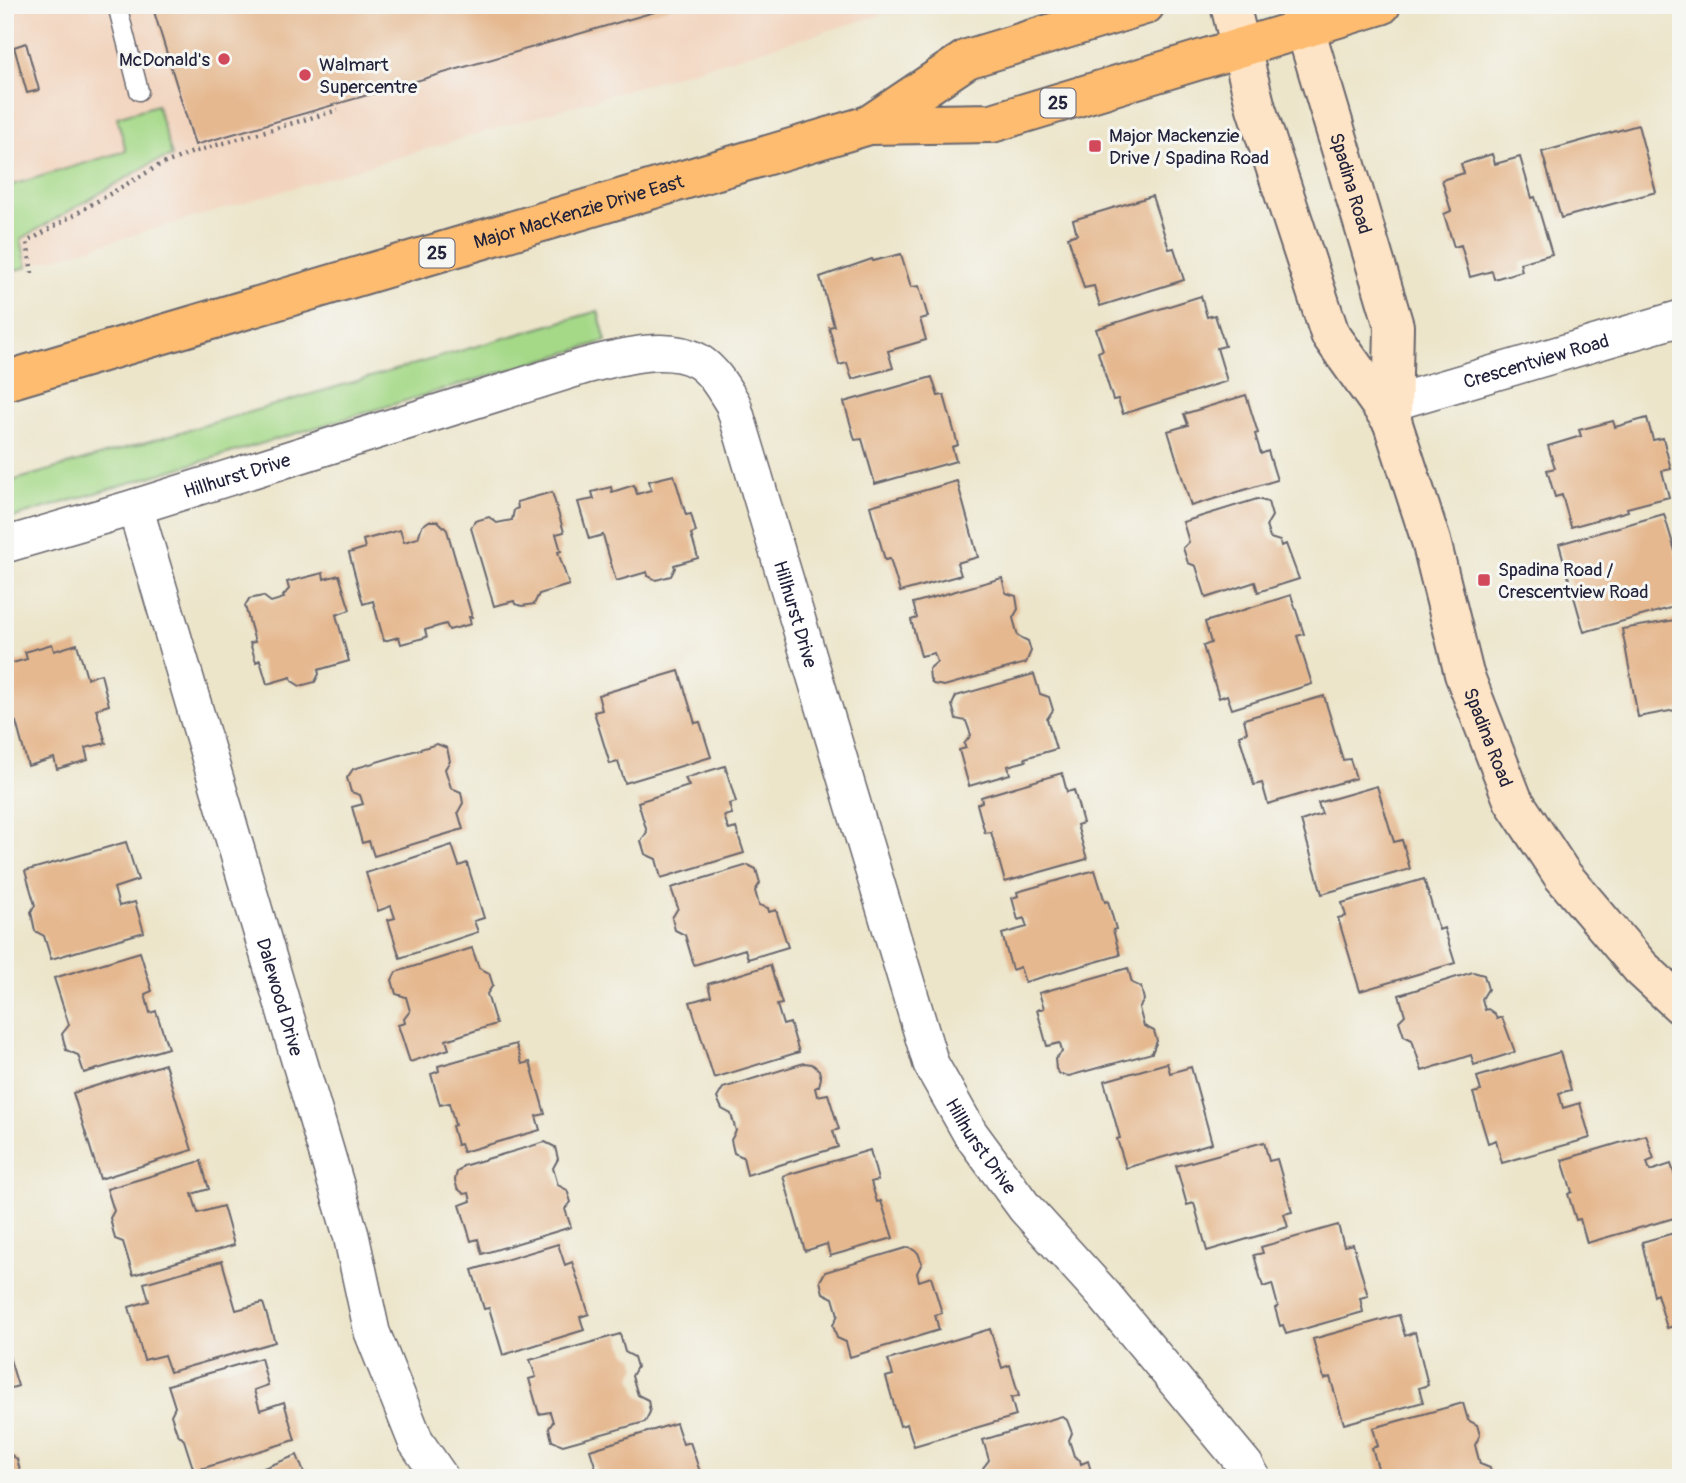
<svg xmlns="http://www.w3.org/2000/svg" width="1686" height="1483" font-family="Pangolin,sans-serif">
	<rect width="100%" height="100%" fill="#f6f6f2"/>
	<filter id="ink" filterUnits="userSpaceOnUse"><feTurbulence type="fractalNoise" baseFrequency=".0143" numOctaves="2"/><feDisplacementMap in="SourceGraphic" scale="14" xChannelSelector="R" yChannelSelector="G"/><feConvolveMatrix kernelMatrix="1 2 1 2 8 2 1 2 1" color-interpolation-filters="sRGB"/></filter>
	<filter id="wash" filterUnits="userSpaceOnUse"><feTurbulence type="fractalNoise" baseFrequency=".00686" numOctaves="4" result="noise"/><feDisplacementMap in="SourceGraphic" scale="28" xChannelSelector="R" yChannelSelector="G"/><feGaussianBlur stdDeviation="1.57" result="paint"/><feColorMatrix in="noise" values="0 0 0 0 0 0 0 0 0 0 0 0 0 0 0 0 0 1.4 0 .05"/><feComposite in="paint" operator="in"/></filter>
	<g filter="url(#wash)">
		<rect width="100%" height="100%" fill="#ece5ca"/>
		<path fill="#f2d4be" d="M 5,5 L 915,5 L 5,273 Z"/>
		<path fill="#a5d988" stroke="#647e62" stroke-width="2" d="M 157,105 L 172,156 L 152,163 L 21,239 L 27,267 L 5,273 L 5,187 L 126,151 L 117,117 Z
			M 598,311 L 606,341 L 5,520 L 5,483 Z"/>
		<g id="blocks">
			<path fill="#e5b88f" d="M 152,5 L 675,5 L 675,6 L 195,145 Z
				M 26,43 L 39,90 L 27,93 L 14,47 Z
				M 1638,125 L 1656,192 L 1561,218 L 1542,152 Z
				M 1492,154 L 1495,164 L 1520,157 L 1532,198 L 1535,197 L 1552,254 L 1520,263 L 1522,271 L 1494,279 L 1492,271 L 1470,277 L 1461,245 L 1454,247 L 1444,214 L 1451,211 L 1442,180 L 1464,173 L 1461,164 Z
				M 1152,196 L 1169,249 L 1174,248 L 1184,280 L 1100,306 L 1094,286 L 1084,288 L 1068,237 L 1077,234 L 1073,220 Z
				M 901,254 L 911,287 L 919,286 L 928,317 L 920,319 L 926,340 L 888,351 L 893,368 L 852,379 L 847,363 L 839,365 L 829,327 L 834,326 L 820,277 L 872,259 L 873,261 Z
				M 1201,296 L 1207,317 L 1215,315 L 1225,346 L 1217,348 L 1227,381 L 1123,414 L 1118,399 L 1113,400 L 1098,352 L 1103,350 L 1096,329 Z
				M 932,377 L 938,396 L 944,395 L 958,445 L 952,447 L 956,461 L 875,484 L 862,439 L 855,440 L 844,402 Z
				M 1246,395 L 1258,433 L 1255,434 L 1261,454 L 1268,451 L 1277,480 L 1191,506 L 1168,431 L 1188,425 L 1184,414 Z
				M 1647,418 L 1653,440 L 1663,438 L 1671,469 L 1662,471 L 1669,497 L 1627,508 L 1628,511 L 1571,527 L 1562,495 L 1555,497 L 1547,470 L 1555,468 L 1548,446 L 1581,436 L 1579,430 L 1613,421 L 1615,427 Z
				M 674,475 L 686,515 L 691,514 L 696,532 L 691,534 L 698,558 L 674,565 L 675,568 L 671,576 L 656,580 L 648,576 L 647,572 L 616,581 L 603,535 L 589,539 L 578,502 L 594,499 L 592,492 L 611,487 L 612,492 L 634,485 L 637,494 L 651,490 L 649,481 Z
				M 957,481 L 978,557 L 957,563 L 961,575 L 900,592 L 890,559 L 885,560 L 870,506 Z
				M 552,492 L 564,532 L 556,534 L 561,551 L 558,552 L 569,585 L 539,594 L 534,604 L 522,606 L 515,604 L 514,601 L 494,606 L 471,528 L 475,521 L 489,517 L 497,523 L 512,520 L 514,510 L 518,508 L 517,502 Z
				M 1257,499 L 1268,502 L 1272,516 L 1266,526 L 1270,538 L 1280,541 L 1281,546 L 1286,544 L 1299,579 L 1258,592 L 1255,582 L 1206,598 L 1196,566 L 1188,563 L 1183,548 L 1189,542 L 1183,522 Z
				M 1664,514 L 1681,571 L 1681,605 L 1584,632 L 1559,544 Z
				M 429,521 L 438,521 L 447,530 L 472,617 L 469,617 L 471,624 L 449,630 L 446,624 L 425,630 L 427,637 L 401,644 L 399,637 L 384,641 L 373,601 L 363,604 L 349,553 L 365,548 L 363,540 L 400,530 L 404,542 L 418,538 L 422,526 Z
				M 323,573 L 324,579 L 339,575 L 350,610 L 336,615 L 349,661 L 318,670 L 319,674 L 315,682 L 300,686 L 292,681 L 291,677 L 267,684 L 260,660 L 256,662 L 250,643 L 255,642 L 245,606 L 249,599 L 263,596 L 271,602 L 284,598 L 283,596 L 289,589 L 287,582 Z
				M 1002,578 L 1006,593 L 1016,596 L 1018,609 L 1013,618 L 1018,636 L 1028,641 L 1031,651 L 1026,663 L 944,686 L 933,684 L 930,679 L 929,669 L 937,662 L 934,653 L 921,656 L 911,620 L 917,618 L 913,603 Z
				M 1291,595 L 1304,634 L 1297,636 L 1312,684 L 1232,709 L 1227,695 L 1219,698 L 1203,646 L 1211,643 L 1205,622 Z
				M 1681,619 L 1681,709 L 1638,717 L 1622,629 Z
				M 52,644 L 54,651 L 77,644 L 87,678 L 101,674 L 109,705 L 96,709 L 106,743 L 85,748 L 88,760 L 57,769 L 54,758 L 28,766 L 16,722 L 12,723 L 5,699 L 5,665 L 27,659 L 25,652 Z
				M 679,671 L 695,723 L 700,722 L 711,757 L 625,783 L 618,762 L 610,764 L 594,712 L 602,710 L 598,695 Z
				M 1034,674 L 1040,694 L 1049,697 L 1053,710 L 1047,719 L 1056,749 L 1025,758 L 1026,761 L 1008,766 L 1010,774 L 969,786 L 959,750 L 966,748 L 964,744 L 971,735 L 966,721 L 956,719 L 952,705 L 956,696 Z
				M 1324,696 L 1343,760 L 1350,759 L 1356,778 L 1268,804 L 1262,783 L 1254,785 L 1239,735 L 1247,732 L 1244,719 Z
				M 437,744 L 447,748 L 450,761 L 445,769 L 451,788 L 461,792 L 463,803 L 458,812 L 463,829 L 374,856 L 369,841 L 362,843 L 352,807 L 363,804 L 360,795 L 351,792 L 347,778 L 353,769 Z
				M 725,766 L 736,802 L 729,804 L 732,814 L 724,816 L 729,830 L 736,828 L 744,853 L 661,878 L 656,859 L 645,854 L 641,841 L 647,832 L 638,802 L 689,786 L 685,778 Z
				M 1062,773 L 1067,792 L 1074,790 L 1083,823 L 1077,825 L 1087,859 L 1005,882 L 991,832 L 985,833 L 977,804 L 982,802 L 981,797 Z
				M 1377,786 L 1394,842 L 1402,840 L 1410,869 L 1322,894 L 1301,821 L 1322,814 L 1318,803 Z
				M 126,842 L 138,880 L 114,888 L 119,906 L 135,902 L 144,932 L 51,959 L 44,936 L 35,931 L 31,912 L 35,905 L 25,871 Z
				M 452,845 L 459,866 L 467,863 L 484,918 L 474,921 L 478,932 L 400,958 L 388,920 L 395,918 L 391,906 L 378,911 L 366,873 Z
				M 748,865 L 756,869 L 760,883 L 755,891 L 759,905 L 768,908 L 769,912 L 776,910 L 788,947 L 748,959 L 745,949 L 694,965 L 685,935 L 675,930 L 672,918 L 678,908 L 671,888 Z
				M 1095,870 L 1105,902 L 1108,901 L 1116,929 L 1113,930 L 1120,955 L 1025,982 L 1020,967 L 1012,970 L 1002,934 L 1027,927 L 1024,918 L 1018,920 L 1012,898 L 1018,896 L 1017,892 Z
				M 1424,879 L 1439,930 L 1444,928 L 1455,963 L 1360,991 L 1338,918 L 1346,916 L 1342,903 Z
				M 472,948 L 479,968 L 489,973 L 493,985 L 487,994 L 496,1024 L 446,1040 L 449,1049 L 410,1062 L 398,1025 L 405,1023 L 404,1019 L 410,1011 L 406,997 L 396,994 L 392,980 L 396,972 Z
				M 140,952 L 152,991 L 145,994 L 150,1013 L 156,1011 L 168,1048 L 84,1073 L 78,1055 L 66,1050 L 62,1034 L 69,1025 L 54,978 Z
				M 770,965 L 782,1004 L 777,1005 L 783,1025 L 790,1023 L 799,1052 L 714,1078 L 690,1002 L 711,996 L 708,984 Z
				M 1128,968 L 1132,983 L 1141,987 L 1144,1000 L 1139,1008 L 1144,1026 L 1154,1031 L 1157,1041 L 1152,1053 L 1069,1076 L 1060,1074 L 1056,1069 L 1055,1059 L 1062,1052 L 1060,1043 L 1047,1046 L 1037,1010 L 1044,1008 L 1039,993 Z
				M 1473,972 L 1484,975 L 1488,989 L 1482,999 L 1485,1010 L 1488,1009 L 1495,1014 L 1497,1019 L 1502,1017 L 1515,1052 L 1474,1065 L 1471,1055 L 1422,1071 L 1412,1040 L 1404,1036 L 1399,1021 L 1405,1015 L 1399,995 Z
				M 516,1044 L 522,1064 L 530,1062 L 545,1114 L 536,1116 L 540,1130 L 463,1152 L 460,1144 L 457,1145 L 452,1126 L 455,1125 L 449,1103 L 440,1105 L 431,1074 L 439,1071 L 438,1066 Z
				M 1560,1052 L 1571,1090 L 1559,1093 L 1563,1108 L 1580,1103 L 1590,1138 L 1502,1163 L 1496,1140 L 1488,1143 L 1473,1093 L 1481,1091 L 1477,1077 Z
				M 804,1063 L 812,1064 L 819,1070 L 821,1078 L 819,1086 L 815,1088 L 817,1096 L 828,1094 L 839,1129 L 833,1131 L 838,1147 L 747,1175 L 743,1157 L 734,1153 L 731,1140 L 736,1131 L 731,1114 L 722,1109 L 717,1098 L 723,1088 Z
				M 1167,1063 L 1170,1073 L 1191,1067 L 1212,1143 L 1126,1168 L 1117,1139 L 1120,1138 L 1104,1081 Z
				M 165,1064 L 192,1150 L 100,1179 L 73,1093 Z
				M 1646,1135 L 1654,1159 L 1647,1162 L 1650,1171 L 1671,1164 L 1681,1195 L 1681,1200 L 1677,1201 L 1681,1216 L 1587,1243 L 1580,1219 L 1576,1220 L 1568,1194 L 1572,1192 L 1562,1160 Z
				M 545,1142 L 555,1147 L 558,1159 L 553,1168 L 558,1185 L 567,1190 L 571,1202 L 565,1209 L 571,1227 L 482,1254 L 478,1239 L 471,1241 L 460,1205 L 471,1201 L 469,1193 L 464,1194 L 457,1188 L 455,1180 L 457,1172 L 463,1166 Z
				M 1264,1142 L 1269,1161 L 1277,1159 L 1292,1212 L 1284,1214 L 1288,1227 L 1207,1251 L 1194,1203 L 1187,1205 L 1176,1166 Z
				M 870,1150 L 878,1180 L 871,1182 L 877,1202 L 881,1201 L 893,1238 L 830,1256 L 827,1244 L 805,1251 L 783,1176 Z
				M 201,1161 L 209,1189 L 192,1194 L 198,1213 L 223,1206 L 234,1245 L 133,1275 L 123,1242 L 115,1239 L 110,1218 L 114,1211 L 107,1189 Z
				M 1338,1225 L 1344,1246 L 1353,1244 L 1368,1296 L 1360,1298 L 1363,1312 L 1286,1334 L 1283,1325 L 1280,1326 L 1275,1308 L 1278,1306 L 1272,1284 L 1263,1287 L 1254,1255 L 1263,1253 L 1261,1247 Z
				M 1681,1231 L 1681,1324 L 1667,1328 L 1657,1294 L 1654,1296 L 1642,1242 Z
				M 558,1244 L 565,1265 L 572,1262 L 589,1314 L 580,1317 L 584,1330 L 503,1355 L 489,1308 L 484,1309 L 472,1270 Z
				M 909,1247 L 918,1253 L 922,1263 L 917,1273 L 919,1281 L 931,1277 L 942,1313 L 935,1315 L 939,1330 L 850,1357 L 846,1342 L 837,1338 L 833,1325 L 838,1315 L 833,1298 L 823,1293 L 820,1281 L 825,1272 Z
				M 222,1261 L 236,1310 L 263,1303 L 275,1342 L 170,1372 L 164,1355 L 144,1360 L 129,1307 L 149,1301 L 144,1283 Z
				M 1399,1315 L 1405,1336 L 1415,1332 L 1428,1385 L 1419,1388 L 1423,1402 L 1344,1424 L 1330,1377 L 1324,1379 L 1313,1339 Z
				M 990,1329 L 1002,1368 L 1010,1365 L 1019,1396 L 1011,1398 L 1016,1416 L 914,1446 L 907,1424 L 900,1426 L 886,1377 L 893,1375 L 888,1360 Z
				M 620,1334 L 625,1352 L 634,1357 L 637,1367 L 632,1376 L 638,1395 L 648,1400 L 650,1412 L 645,1422 L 563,1445 L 552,1441 L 549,1428 L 553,1422 L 550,1412 L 539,1414 L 529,1379 L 536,1377 L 530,1360 Z
				M 5,1343 L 18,1386 L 5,1390 Z
				M 261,1358 L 268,1385 L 254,1390 L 260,1410 L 284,1402 L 295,1440 L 194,1471 L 184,1440 L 177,1433 L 171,1415 L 175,1407 L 168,1385 Z
				M 1463,1403 L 1468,1420 L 1477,1425 L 1480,1435 L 1475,1445 L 1480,1464 L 1490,1468 L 1492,1478 L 1381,1478 L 1372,1448 L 1378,1446 L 1373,1428 Z
				M 1062,1416 L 1067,1420 L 1072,1433 L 1069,1440 L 1074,1456 L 1080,1460 L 1081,1464 L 1088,1461 L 1093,1478 L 986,1478 L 983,1468 L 989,1460 L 983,1440 Z
				M 676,1423 L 683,1444 L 690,1442 L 702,1478 L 599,1478 L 590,1450 Z
				M 5,1440 L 10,1454 L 17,1459 L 22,1478 L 5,1478 Z
				M 297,1455 L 306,1478 L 238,1478 Z"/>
		</g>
	</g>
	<g filter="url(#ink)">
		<use href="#blocks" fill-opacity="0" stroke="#69666d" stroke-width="2"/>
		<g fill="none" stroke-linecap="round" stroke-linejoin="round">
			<defs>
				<path id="lane" d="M 117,5 L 139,91"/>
				<g id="street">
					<path id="s1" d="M 1392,403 L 1681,318"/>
					<path id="s2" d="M 135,507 L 351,1235 L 372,1332 L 416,1442 L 441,1478"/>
					<path id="s3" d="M 5,545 L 135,507 L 585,366 C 617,358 667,343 698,361 C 714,371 723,388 733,404 L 931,1064 L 970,1133 L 1025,1208 L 1104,1295 L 1246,1466 L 1253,1478"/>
				</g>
				<g id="secondary">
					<path id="s4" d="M 1230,5 L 1256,108 L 1330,334 L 1392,421 L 1431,541 L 1464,674 L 1513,800 L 1563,876 L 1641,968 L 1681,1005"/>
					<path id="s5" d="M 1298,5 L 1394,326 L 1392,421"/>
				</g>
				<g id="primary">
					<path d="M 869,125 L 967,59 L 1145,5"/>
					<path id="s6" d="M 5,381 L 869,125 L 992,123 L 1381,5"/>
				</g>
			</defs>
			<use href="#lane" stroke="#69666d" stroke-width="21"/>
			<use href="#street" stroke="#69666d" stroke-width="38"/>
			<use href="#secondary" stroke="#69666d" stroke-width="42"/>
			<use href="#primary" stroke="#69666d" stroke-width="42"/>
			<path stroke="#69666d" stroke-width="4.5" stroke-dasharray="2 5" stroke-linecap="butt" d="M 32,273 L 27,242 L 158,166 L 193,152 L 338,110"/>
			<use href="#lane" stroke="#fff" stroke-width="18"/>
			<use href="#street" stroke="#fff" stroke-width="35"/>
			<use href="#secondary" stroke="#fee4c6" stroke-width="38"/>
			<use href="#primary" stroke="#fdbc70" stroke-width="38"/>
		</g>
	</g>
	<g fill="#d1495b" stroke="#f6f6f2" stroke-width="2.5">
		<circle cx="224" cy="59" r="7"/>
		<circle cx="305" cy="75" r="7"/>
		<rect x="1088" y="139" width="14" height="14" rx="3.5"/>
		<rect x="1477" y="573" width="14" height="14" rx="3.5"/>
	</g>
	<g text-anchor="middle" stroke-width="6" stroke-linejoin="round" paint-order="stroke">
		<g fill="#f6f6f2" stroke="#626272" stroke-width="2">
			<rect x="1040.5" y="88.5" width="35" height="29" rx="5"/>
			<rect x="419.5" y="238.5" width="35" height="29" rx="5"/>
		</g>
		<g font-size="18" font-weight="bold" fill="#22223b">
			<text x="1058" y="109">25</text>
			<text x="437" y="259">25</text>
		</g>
		<g font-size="19" fill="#22223b" stroke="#f6f6f2" text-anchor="start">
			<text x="210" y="66" text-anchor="end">McDonald's</text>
			<text x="319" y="71">Walmart<tspan x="319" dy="22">Supercentre</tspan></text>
			<text x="1109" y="142">Major Mackenzie<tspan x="1109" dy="22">Drive / Spadina Road</tspan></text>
			<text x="1498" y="576">Spadina Road /<tspan x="1498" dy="22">Crescentview Road</tspan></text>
		</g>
		<g font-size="19" fill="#22223b" stroke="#f6f6f2">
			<text dy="7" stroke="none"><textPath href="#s5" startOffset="186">Spadina Road</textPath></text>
			<text dy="7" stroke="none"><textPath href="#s6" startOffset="598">Major MacKenzie Drive East</textPath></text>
			<text dy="7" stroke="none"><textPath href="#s1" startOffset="150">Crescentview Road</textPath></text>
			<text dy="7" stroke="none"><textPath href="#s3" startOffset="242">Hillhurst Drive</textPath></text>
			<text dy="7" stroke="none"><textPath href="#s3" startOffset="998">Hillhurst Drive</textPath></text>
			<text dy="7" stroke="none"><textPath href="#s4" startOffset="782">Spadina Road</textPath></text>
			<text dy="7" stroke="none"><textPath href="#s2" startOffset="511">Dalewood Drive</textPath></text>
			<text dy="7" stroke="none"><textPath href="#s3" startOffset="1564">Hillhurst Drive</textPath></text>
		</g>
	</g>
	<rect width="1686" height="1483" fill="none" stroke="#f6f6f2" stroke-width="28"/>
</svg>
